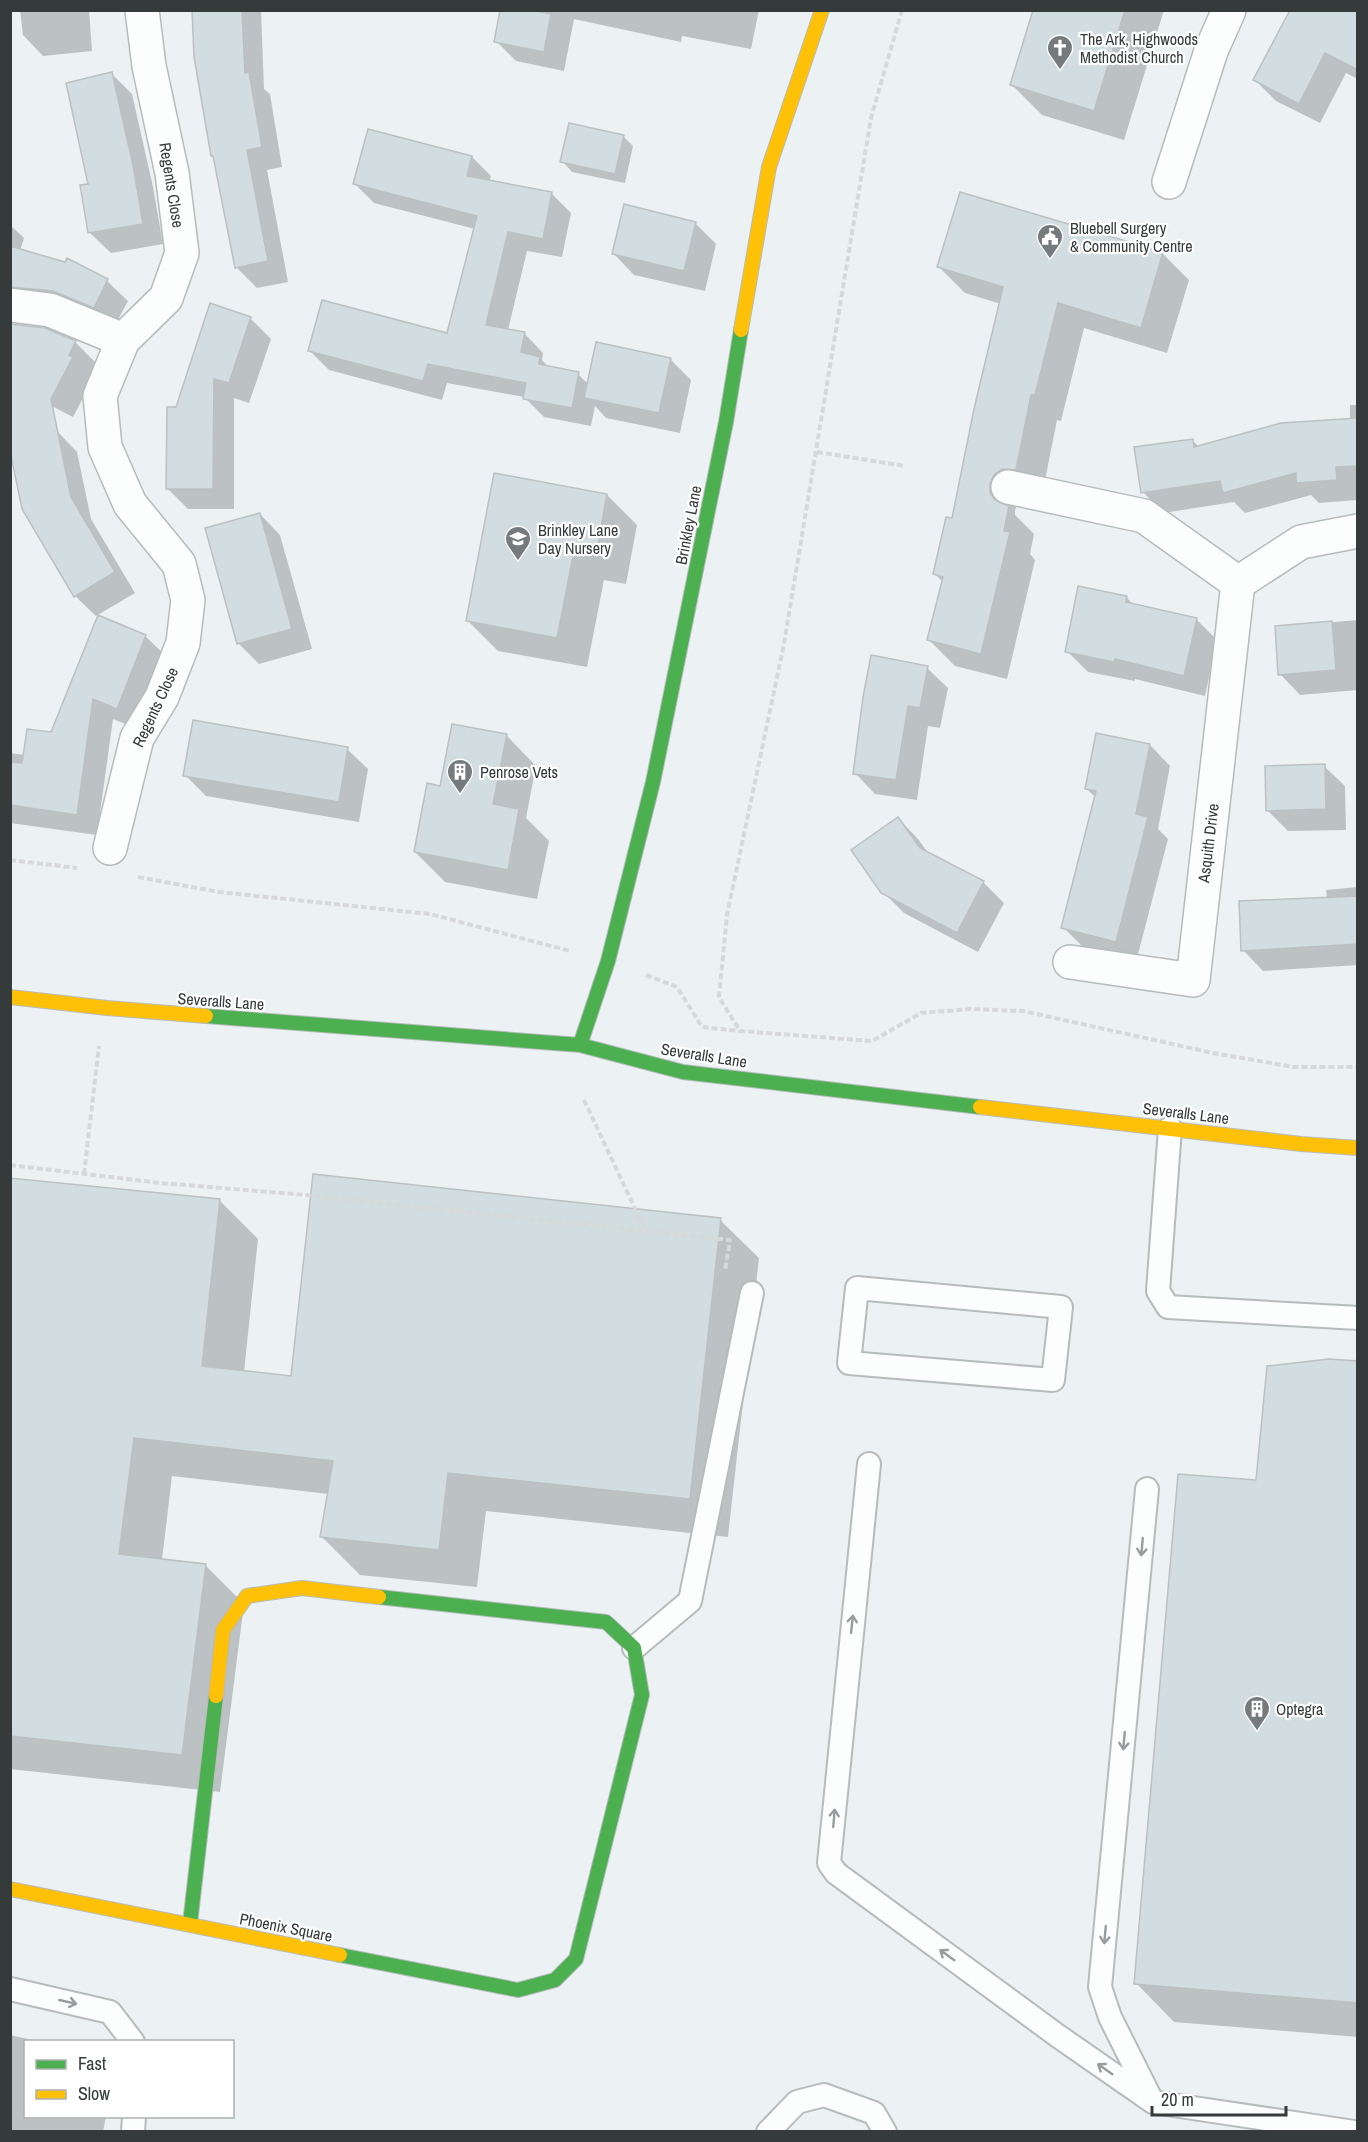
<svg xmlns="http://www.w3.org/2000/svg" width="1368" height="2142" font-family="'Archivo Narrow',sans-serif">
	<rect width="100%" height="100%" fill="#ecf2f4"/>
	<path fill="#0003" d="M 20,10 L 89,10 L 92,51 L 43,56 L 23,35 Z
		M 194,10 L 261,10 L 264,89 L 270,94 L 282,167 L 267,170 L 288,282 L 257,288 L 236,267 L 215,158 L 212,155 Z
		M 502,10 L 759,10 L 751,49 L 682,36 L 681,42 L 574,19 L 564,71 L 516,61 L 496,41 Z
		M 1035,10 L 1164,10 L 1124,140 L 1042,115 L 1012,85 Z
		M 1358,17 L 1358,79 L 1346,73 L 1320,123 L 1276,101 L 1255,80 Z
		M 112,74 L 132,94 L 153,187 L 163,244 L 111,253 L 90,233 L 90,185 Z
		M 623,136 L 633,146 L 625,183 L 572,172 L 562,161 Z
		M 472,157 L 491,176 L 489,182 L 552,194 L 571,213 L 562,257 L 527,251 L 508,330 L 524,333 L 543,353 L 542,360 L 549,368 L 578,374 L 588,384 L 670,359 L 691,380 L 680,433 L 606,418 L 595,406 L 591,426 L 544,417 L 524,397 L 447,383 L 442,400 L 329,370 L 310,351 L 448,335 L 475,229 L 374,203 L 355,184 Z
		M 961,193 L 1163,254 L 1189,280 L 1167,353 L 1084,328 L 1061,421 L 1057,420 L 1042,495 L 1019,501 L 1015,510 L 1015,515 L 1034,534 L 1030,554 L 1035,560 L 1007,679 L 955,666 L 929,640 L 943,582 L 935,574 L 953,520 L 1001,304 L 965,293 L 939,267 Z
		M 695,223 L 716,244 L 705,291 L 634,275 L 614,254 Z
		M 10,225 L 24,238 L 20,251 L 65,264 L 67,260 L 107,281 L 128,301 L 114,327 L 10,302 Z
		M 250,318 L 271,339 L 249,403 L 234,398 L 234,509 L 188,509 L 167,488 L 178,408 Z
		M 45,330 L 75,342 L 96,363 L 90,375 L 93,379 L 73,417 L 32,396 Z
		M 1350,405 L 1358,405 L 1357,500 L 1319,503 L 1311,495 L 1245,513 L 1234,502 L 1163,513 L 1143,492 L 1192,440 L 1199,447 L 1350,420 Z
		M 57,431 L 77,452 L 91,519 L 135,593 L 96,616 L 75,596 Z
		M 607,495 L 637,525 L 626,584 L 604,580 L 587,667 L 498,651 L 468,621 Z
		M 260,514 L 280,535 L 312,649 L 259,664 L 238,643 Z
		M 1127,598 L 1134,605 L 1197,620 L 1217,640 L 1205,696 L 1135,679 L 1135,681 L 1088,672 L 1067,651 Z
		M 1358,620 L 1358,690 L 1300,695 L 1280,674 L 1276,627 Z
		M 145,636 L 166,656 L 138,729 L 113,719 L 97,835 L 10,823 L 10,753 L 24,755 L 52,734 Z
		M 927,668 L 948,688 L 940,728 L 928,726 L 917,800 L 875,794 L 855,773 Z
		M 506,735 L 536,766 L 526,818 L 549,841 L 537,899 L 445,882 L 415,852 Z
		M 1150,745 L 1170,766 L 1158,829 L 1168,839 L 1136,962 L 1084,948 L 1063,927 L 1096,798 L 1086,788 Z
		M 347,749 L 368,769 L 359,822 L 206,796 L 185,775 Z
		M 1324,766 L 1345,786 L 1346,830 L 1288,831 L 1267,810 Z
		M 898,818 L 918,839 L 929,854 L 984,883 L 1004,903 L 978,952 L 904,913 L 883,892 Z
		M 1358,887 L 1358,965 L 1263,971 L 1243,950 L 1327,898 L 1326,890 Z
		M 10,1179 L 219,1200 L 258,1239 L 244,1372 L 293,1378 L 720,1220 L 759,1258 L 728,1537 L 486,1511 L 477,1587 L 360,1575 L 322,1537 L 329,1494 L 172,1476 L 162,1560 L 205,1565 L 244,1604 L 220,1792 L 10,1769 Z
		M 1358,1363 L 1358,2037 L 1174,2022 L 1136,1983 L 1257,1482 Z
		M 10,2035 L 41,2042 L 26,2042 L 26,2116 L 106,2116 L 103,2132 L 10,2132 Z"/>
	<path fill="#d1dde0" stroke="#bcc0c2" stroke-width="1.5" d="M 192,10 L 242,10 L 245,73 L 249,72 L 262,147 L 247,150 L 268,261 L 235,268 L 213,156 L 211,156 L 194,57 Z
		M 500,10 L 531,10 L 551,14 L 544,52 L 494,42 Z
		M 1033,10 L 1125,10 L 1094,111 L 1010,85 Z
		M 1290,10 L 1358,10 L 1358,70 L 1325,53 L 1299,104 L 1253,80 Z
		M 112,72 L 133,165 L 143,224 L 88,233 L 80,185 L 88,184 L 66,83 Z
		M 569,123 L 624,135 L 615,174 L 560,162 Z
		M 368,129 L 472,156 L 467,176 L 552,192 L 543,239 L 508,232 L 486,325 L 525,332 L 521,352 L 540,357 L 539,364 L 579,372 L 572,408 L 523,399 L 526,383 L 428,364 L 423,381 L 308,351 L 322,300 L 447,333 L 477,216 L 353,184 Z
		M 960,192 L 1163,252 L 1141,328 L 1058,303 L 1035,395 L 1031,395 L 1016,470 L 1002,469 L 994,475 L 990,484 L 990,493 L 995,500 L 1009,506 L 1004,531 L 1010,532 L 981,654 L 927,640 L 943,577 L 933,574 L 946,517 L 952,518 L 974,409 L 1003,287 L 937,267 Z
		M 624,204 L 696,222 L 684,271 L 612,254 Z
		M 10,246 L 65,262 L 67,258 L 108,279 L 94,308 L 53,291 L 10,287 Z
		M 210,303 L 251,317 L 229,383 L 214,379 L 213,489 L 166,489 L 167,407 L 176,407 Z
		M 10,324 L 45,328 L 76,341 L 69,355 L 73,357 L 51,399 L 71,497 L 115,572 L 74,597 L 22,509 L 10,451 Z
		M 596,342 L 671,358 L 659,413 L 584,398 Z
		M 1358,418 L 1358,466 L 1336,467 L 1337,480 L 1296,483 L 1296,473 L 1223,493 L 1220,481 L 1141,493 L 1134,447 L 1193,439 L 1194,447 L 1281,423 Z
		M 494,473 L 607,494 L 596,555 L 574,551 L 557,638 L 466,621 Z
		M 260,513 L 292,629 L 237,644 L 205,528 Z
		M 1078,586 L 1127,596 L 1126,602 L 1197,618 L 1184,676 L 1115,659 L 1114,662 L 1065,652 Z
		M 98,615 L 146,635 L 117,709 L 93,699 L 77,815 L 10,805 L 10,762 L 22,763 L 27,729 L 51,732 Z
		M 1332,621 L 1336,670 L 1278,675 L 1275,626 Z
		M 871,655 L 928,666 L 920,708 L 908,706 L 896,780 L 853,774 L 863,697 Z
		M 193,720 L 348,747 L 339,802 L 183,776 Z
		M 452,724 L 507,734 L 493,804 L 519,809 L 508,870 L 414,852 L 427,783 L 440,786 Z
		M 1096,733 L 1150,744 L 1136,814 L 1148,817 L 1116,942 L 1061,928 L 1096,791 L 1085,789 Z
		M 1325,764 L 1326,809 L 1266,811 L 1265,766 Z
		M 898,817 L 920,848 L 984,881 L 957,933 L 881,893 L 851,850 Z
		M 1358,896 L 1358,944 L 1241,951 L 1239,901 Z
		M 313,1174 L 721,1218 L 690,1499 L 448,1473 L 439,1550 L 320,1537 L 333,1461 L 134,1438 L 119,1554 L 206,1564 L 182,1755 L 10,1736 L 10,1178 L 220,1199 L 202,1366 L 291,1376 Z
		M 1329,1359 L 1358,1361 L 1358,2003 L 1134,1984 L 1178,1474 L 1256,1480 L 1267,1366 Z"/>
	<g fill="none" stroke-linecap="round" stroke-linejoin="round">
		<defs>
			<path id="lane" d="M 1170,1128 L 1158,1291 L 1168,1307 L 1358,1318
				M 857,1288 L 1061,1307 L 1053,1380 L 849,1363 Z
				M 869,1464 L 829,1863 L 836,1873 L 1058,2036 L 1153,2102 L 1354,2132
				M 1147,1489 L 1100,1987 L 1110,2017 L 1152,2101
				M 634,1648 L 690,1601 L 752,1293
				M 10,1989 L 110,2012 L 133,2042
				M 133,2132 L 134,2116
				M 768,2132 L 797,2102 L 824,2095 L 874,2113 L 885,2132"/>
			<path id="street" d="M 1169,182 L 1211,51 L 1229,10
				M 10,305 L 50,310 L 123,340
				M 1008,487 L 1144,516 L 1238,583
				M 110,848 L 137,738 L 162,697 L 183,643 L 188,600 L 179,564 L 130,504 L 105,447 L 100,396 L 123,340 L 166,298 L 182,253 L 172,173 L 149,66 L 142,10
				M 1070,962 L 1193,980 L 1238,583 L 1301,542 L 1358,531"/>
			<path id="fast" d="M 206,1016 L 580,1045 L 683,1072 L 980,1107
				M 580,1045 L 608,961 L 653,782 L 726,422 L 741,330
				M 190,1924 L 216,1696
				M 340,1955 L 518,1990 L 555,1980 L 576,1959 L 642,1695 L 634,1648 L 606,1622 L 379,1597"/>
			<path id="slow" d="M 741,330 L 769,167 L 822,10
				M 10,997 L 107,1008 L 206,1016
				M 980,1107 L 1301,1144 L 1358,1148
				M 216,1696 L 223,1630 L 247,1596 L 302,1588 L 379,1597
				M 10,1889 L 340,1955"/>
		</defs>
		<use href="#lane" stroke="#b6bbbc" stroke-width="26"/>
		<use href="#street" stroke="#b6bbbc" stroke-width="36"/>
		<use href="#fast" stroke="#b6bbbc" stroke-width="16"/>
		<use href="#slow" stroke="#b6bbbc" stroke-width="16"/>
		<path stroke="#d6d8d9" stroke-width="4" stroke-dasharray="6 3" stroke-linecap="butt" d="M 902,10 L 871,118 L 784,644 L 727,915 L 719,997 L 740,1031 L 872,1041 L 921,1013 L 971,1009 L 1023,1011 L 1213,1053 L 1294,1067 L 1358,1067
			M 817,452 L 905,466
			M 10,860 L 77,868
			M 138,877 L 219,892 L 430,914 L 570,951
			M 646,975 L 677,987 L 702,1027 L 739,1031
			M 584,1100 L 645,1230
			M 10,1165 L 160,1183 L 295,1194 L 730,1240 L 725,1271
			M 84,1174 L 99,1046"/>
		<use href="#lane" stroke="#fcfdfd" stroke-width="22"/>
		<use href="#street" stroke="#fcfdfd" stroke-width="33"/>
		<use href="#fast" stroke="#4caf50" stroke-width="14"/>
		<use href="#slow" stroke="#ffc107" stroke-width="14"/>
	</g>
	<defs><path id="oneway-shaft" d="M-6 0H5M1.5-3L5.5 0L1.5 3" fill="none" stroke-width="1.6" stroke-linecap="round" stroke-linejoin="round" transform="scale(1.5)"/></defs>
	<g stroke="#989c9c">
		<use href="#oneway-shaft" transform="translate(1142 1547) rotate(95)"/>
		<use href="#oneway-shaft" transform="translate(852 1624) rotate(-84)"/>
		<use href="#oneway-shaft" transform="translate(1124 1741) rotate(95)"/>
		<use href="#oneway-shaft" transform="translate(834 1818) rotate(-85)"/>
		<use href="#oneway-shaft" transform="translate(1105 1935) rotate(95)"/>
		<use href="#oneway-shaft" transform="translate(947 1955) rotate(-144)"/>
		<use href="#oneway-shaft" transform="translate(68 2002) rotate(13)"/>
		<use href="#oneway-shaft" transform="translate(1105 2069) rotate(-145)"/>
	</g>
	<defs>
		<symbol id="church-pin" viewBox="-11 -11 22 30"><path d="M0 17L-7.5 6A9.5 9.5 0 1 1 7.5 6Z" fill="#757a7c" stroke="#fff"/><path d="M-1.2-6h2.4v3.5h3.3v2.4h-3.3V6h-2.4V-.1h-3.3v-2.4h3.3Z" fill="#fff"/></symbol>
		<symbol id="civic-pin" viewBox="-11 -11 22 30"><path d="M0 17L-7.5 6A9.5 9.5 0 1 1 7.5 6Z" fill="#757a7c" stroke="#fff"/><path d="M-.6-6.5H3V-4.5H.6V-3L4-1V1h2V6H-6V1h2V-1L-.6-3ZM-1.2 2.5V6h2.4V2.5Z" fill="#fff"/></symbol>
		<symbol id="school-pin" viewBox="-11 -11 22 30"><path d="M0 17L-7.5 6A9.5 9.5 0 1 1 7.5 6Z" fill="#757a7c" stroke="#fff"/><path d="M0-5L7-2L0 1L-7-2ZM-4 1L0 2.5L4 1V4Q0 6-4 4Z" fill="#fff"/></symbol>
		<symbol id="building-pin" viewBox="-11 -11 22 30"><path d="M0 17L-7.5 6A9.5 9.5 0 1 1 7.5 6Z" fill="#757a7c" stroke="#fff"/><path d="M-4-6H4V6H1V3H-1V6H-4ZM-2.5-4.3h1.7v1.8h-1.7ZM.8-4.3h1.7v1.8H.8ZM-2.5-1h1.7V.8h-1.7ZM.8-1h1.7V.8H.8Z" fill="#fff"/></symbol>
	</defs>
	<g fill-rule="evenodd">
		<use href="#church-pin" x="1045" y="33" width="30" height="40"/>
		<use href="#civic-pin" x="1035" y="222" width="30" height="40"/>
		<use href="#school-pin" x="503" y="524" width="30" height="40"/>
		<use href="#building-pin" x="445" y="757" width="30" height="40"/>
		<use href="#building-pin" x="1242" y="1694" width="30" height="40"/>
	</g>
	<g text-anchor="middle" stroke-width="4.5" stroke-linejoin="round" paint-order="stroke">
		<g font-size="16" fill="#353a3b" stroke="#fff" text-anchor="start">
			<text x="1080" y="45">The Ark, Highwoods<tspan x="1080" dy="18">Methodist Church</tspan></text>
			<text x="1070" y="234">Bluebell Surgery<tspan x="1070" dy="18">&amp; Community Centre</tspan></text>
			<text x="538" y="536">Brinkley Lane<tspan x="538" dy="18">Day Nursery</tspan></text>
			<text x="480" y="778">Penrose Vets</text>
			<text x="1276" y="1715">Optegra</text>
		</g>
		<g font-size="16" fill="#353a3b" stroke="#fff">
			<text transform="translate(172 185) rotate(81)" y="6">Regents Close</text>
			<text transform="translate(688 525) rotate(-79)" y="6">Brinkley Lane</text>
			<text transform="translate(155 707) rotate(-65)" y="6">Regents Close</text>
			<text transform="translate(1208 843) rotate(-83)" y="6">Asquith Drive</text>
			<text transform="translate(221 1001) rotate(4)" y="6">Severalls Lane</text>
			<text transform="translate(704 1055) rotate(9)" y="6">Severalls Lane</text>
			<text transform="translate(1186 1113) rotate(7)" y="6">Severalls Lane</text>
			<text transform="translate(286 1927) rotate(11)" y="6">Phoenix Square</text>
		</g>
	</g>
	<rect width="1368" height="2142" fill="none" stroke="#353a3b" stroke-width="24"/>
	<rect x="24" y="2040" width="210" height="78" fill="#ffffff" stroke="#aeb0b1" stroke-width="1.5"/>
	<rect x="36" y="2060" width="30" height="9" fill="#4caf50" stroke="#aeb0b1" stroke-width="1.5"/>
	<text x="78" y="2070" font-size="18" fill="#353a3b">Fast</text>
	<rect x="36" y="2090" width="30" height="9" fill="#ffc107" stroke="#aeb0b1" stroke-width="1.5"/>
	<text x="78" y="2100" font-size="18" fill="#353a3b">Slow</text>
	<path d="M1152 2106v9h134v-9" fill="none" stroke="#353a3b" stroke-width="3"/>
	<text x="1161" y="2106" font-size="18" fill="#353a3b" stroke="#ffffff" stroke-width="4.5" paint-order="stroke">20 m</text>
</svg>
